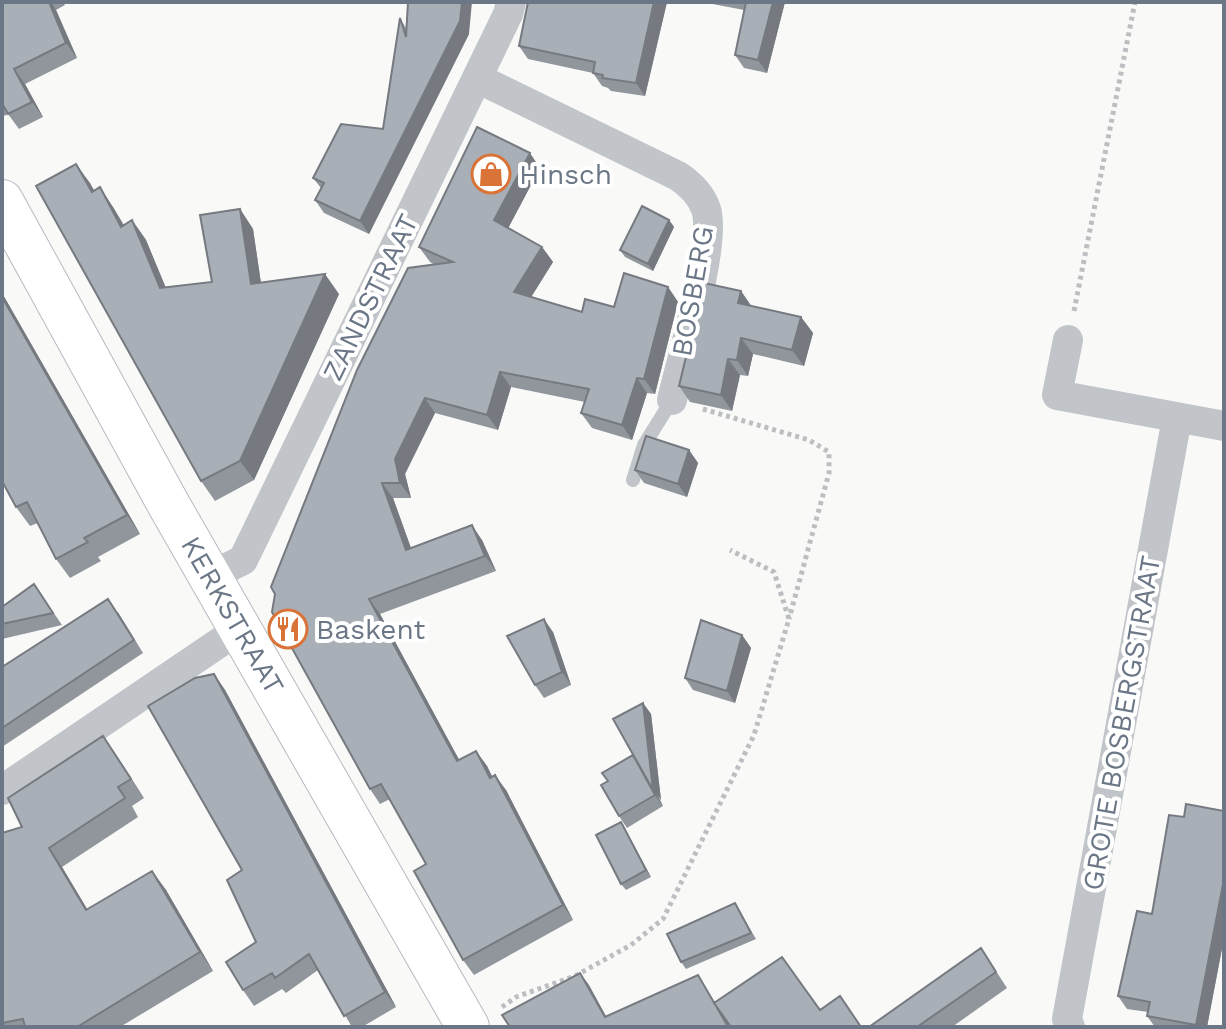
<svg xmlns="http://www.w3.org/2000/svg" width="1226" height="1029" font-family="'Work Sans',sans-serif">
	<rect width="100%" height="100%" fill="#f9faf8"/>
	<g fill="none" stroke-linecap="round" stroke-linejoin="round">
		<defs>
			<path id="secondary" d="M 2,201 L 170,507 L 468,1027"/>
		</defs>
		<use href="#secondary" stroke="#b6bac0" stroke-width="44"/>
		<path stroke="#bcbec1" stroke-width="5" stroke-dasharray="4 4" stroke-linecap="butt" d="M 1074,311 L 1135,2
			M 703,409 L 809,440 L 829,452 L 829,473 L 789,619
			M 502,1007 L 516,997 L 575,976 L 631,945 L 663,919 L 754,735 L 789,619 L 774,572 L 730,550"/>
		<path stroke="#c1c5c9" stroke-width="14" d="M 633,480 L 644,445 L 672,400"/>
		<path stroke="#c1c5c9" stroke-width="30" d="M 477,78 L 678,176 C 690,184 701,195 706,209 C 717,243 681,360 672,400
			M 1068,340 L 1057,395 L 1224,426
			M 211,576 L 243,560 L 508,14 L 511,2
			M 2,790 L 241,628
			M 1070,1027 L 1067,1019 L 1177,418"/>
		<use href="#secondary" stroke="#fff" stroke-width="42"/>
	</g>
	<path fill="#91969d" d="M 2,2 L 63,2 L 65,5 L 56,10 L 77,58 L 25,84 L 43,117 L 19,129 L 8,114 L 2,117 Z
		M 528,2 L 667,2 L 645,96 L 611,91 L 608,88 L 602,86 L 593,73 L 528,59 L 519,46 Z
		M 702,2 L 785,2 L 767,73 L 744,68 L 735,55 L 744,10 Z
		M 400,18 L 406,28 L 469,34 L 369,234 L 324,213 L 315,200 L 321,188 L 313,178 L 383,129 Z
		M 76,164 L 94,191 L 113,207 L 124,225 L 132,220 L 146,240 L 165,287 L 212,282 L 240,209 L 253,229 L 261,283 L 339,294 L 254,480 L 215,501 L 201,481 Z
		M 540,168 L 508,228 L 542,247 L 553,262 L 531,297 L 582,312 L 614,307 L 668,287 L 678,302 L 655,394 L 647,393 L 632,440 L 592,428 L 581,413 L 585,402 L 511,387 L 498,430 L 435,413 L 405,474 L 411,498 L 393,498 L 411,548 L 482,540 L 496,571 L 380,614 L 459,760 L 476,751 L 487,766 L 492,776 L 506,790 L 573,920 L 474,975 L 463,960 L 426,864 L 390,799 L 380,804 L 370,789 L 272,612 L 435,265 L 430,262 L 419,247 Z
		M 669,220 L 674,227 L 653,271 L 625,257 L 620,250 Z
		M 741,291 L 751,306 L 801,317 L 813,333 L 804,366 L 753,354 L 748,376 L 740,375 L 732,411 L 690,402 L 679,386 Z
		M 2,293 L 140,534 L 98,557 L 101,561 L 70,578 L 56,559 L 38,523 L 30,526 L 16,507 Z
		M 689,450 L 698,463 L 687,497 L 644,483 L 635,470 Z
		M 34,584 L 62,625 L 2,639 L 2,607 Z
		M 118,612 L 143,653 L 2,747 L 2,667 Z
		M 553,632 L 571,685 L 544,698 L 535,685 Z
		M 742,635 L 751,648 L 735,703 L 693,690 L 685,678 Z
		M 214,674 L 225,690 L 396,1007 L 362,1027 L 352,1027 L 318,970 L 286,993 L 282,989 L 254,1006 L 243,990 L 256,942 L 242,870 Z
		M 643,703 L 651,714 L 661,800 L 657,794 L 663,806 L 627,828 L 619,816 L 608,781 L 633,755 Z
		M 116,755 L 144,798 L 132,806 L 138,817 L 62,867 L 87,909 L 152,871 L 166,890 L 213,971 L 120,1027 L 2,1027 L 2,833 L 22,827 Z
		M 625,829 L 651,877 L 626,890 L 621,884 Z
		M 735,903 L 756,939 L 686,969 L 681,962 Z
		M 1224,938 L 1207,1027 L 1155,1027 L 1147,1016 L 1148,1012 L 1127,1009 L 1118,996 Z
		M 981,948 L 1007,988 L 952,1027 L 869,1027 Z"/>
	<path fill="#767a80" d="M 49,2 L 51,2 L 56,10 L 77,58 L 66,43 Z
		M 462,2 L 472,2 L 469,34 L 369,234 L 360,221 Z
		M 654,2 L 667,2 L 645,96 L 636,83 Z
		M 773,2 L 785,2 L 767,73 L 758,60 Z
		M 14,69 L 25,84 L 43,117 L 32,102 Z
		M 530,153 L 540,168 L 504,236 L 494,220 Z
		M 76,164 L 90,183 L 106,211 L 92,192 Z
		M 100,187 L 113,207 L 135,246 L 121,227 Z
		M 240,209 L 253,229 L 264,304 L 251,284 Z
		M 132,220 L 146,240 L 174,307 L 160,288 Z
		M 669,220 L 674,227 L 653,271 L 648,264 Z
		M 542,247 L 553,262 L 525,307 L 514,292 Z
		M 325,274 L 339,294 L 254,480 L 240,461 Z
		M 668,287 L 678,302 L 655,394 L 644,379 Z
		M 741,291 L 752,307 L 738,303 Z
		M 2,293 L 140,534 L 127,515 L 2,297 Z
		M 801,317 L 813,333 L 804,366 L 792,350 Z
		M 741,338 L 753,354 L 748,376 L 737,360 Z
		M 728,359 L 740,375 L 732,411 L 721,395 Z
		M 500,372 L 511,387 L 498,430 L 487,415 Z
		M 637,378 L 647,393 L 632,440 L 622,425 Z
		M 425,398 L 435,413 L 405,474 L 411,498 L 400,483 L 395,459 Z
		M 689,450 L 698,463 L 687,497 L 678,484 Z
		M 382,483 L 393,498 L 417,565 L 406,550 Z
		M 472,525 L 482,540 L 496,571 L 485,556 Z
		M 369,599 L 380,614 L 468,776 L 457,761 Z
		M 544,619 L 553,632 L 571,685 L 562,672 Z
		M 742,635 L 751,648 L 735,703 L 727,691 Z
		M 214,674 L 225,690 L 396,1007 L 385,992 Z
		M 643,703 L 651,714 L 661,800 L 657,794 L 663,806 L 655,795 L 641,767 Z
		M 103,736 L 116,755 L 144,798 L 131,779 Z
		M 476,751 L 487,766 L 500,793 L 490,778 Z
		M 495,775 L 506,790 L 573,920 L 563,905 Z
		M 621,822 L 625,829 L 651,877 L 646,870 Z
		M 49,848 L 62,867 L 99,929 L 86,910 Z
		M 152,871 L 166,890 L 213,971 L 200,952 Z
		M 1224,879 L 1224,938 L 1207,1027 L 1197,1027 L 1196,1025 Z
		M 580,973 L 589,985 L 612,1027 L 605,1017 Z"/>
	<path fill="#a9afb7" stroke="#767a80" stroke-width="2" d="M 2,2 L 49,2 L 66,43 L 14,69 L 32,102 L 8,114 L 2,103 Z
		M 408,2 L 462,2 L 460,21 L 360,221 L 315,200 L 324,183 L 313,178 L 341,124 L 383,129 L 400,18 L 406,37 Z
		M 528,2 L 654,2 L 636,83 L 602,78 L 603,75 L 593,73 L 595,62 L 519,46 Z
		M 746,2 L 773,2 L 758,60 L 735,55 Z
		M 477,127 L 530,153 L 494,220 L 542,247 L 514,292 L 582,312 L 585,299 L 614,307 L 624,273 L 668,287 L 644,379 L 637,378 L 622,425 L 581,413 L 589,389 L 500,372 L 487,415 L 425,398 L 395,459 L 400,483 L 382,483 L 406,550 L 472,525 L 485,556 L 369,599 L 457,761 L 476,751 L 490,778 L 495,775 L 563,905 L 463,960 L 414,871 L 426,864 L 381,784 L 370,789 L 272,612 L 275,594 L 271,587 L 357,370 L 408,268 L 453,262 L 419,247 Z
		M 76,164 L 92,192 L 100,187 L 121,227 L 132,220 L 160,288 L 212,282 L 200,215 L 240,209 L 251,284 L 325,274 L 240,461 L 201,481 L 36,186 Z
		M 642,206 L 669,220 L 648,264 L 620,250 Z
		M 704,283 L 741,291 L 738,303 L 801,317 L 792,350 L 741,338 L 737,360 L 728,359 L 721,395 L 679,386 Z
		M 2,297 L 127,515 L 84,538 L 88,542 L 56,559 L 27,502 L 16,507 L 2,481 Z
		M 646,436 L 689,450 L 678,484 L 635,470 Z
		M 34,584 L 53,613 L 2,624 L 2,607 Z
		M 108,599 L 134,640 L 2,728 L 2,667 Z
		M 544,619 L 562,672 L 535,685 L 507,636 Z
		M 701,620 L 742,635 L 727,691 L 685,678 Z
		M 214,674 L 385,992 L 344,1016 L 309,954 L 275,978 L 272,973 L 243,990 L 226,962 L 256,942 L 227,880 L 242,870 L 148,706 L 195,678 Z
		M 643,703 L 653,790 L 613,719 Z
		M 103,736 L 131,779 L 118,787 L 125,798 L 49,848 L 86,910 L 152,871 L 200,952 L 77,1027 L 25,1027 L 23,1019 L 2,1023 L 2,833 L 22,827 L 8,798 Z
		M 633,755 L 655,795 L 619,816 L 601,785 L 608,781 L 602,773 Z
		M 1186,804 L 1224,811 L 1224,879 L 1196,1025 L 1147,1016 L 1150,1002 L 1118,996 L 1137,911 L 1152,914 L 1169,815 L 1184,817 Z
		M 621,822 L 646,870 L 621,884 L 596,835 Z
		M 735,903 L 751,933 L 681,962 L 667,934 Z
		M 981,948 L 996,972 L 917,1027 L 869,1027 Z
		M 782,957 L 820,1010 L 840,996 L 861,1027 L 731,1027 L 714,1003 Z
		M 580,973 L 605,1017 L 698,975 L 727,1025 L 724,1027 L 510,1027 L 502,1015 Z"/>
	<defs>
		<symbol id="shop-ring" viewBox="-11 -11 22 22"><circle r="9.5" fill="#fff" stroke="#da7337" stroke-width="1.5"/><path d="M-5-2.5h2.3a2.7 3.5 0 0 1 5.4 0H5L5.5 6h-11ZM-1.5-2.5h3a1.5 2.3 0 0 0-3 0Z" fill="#da7337"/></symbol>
		<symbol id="restaurant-ring" viewBox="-11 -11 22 22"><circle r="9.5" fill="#fff" stroke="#da7337" stroke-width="1.5"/><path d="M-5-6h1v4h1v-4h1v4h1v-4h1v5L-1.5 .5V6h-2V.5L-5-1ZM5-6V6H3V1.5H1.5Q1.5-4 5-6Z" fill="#da7337"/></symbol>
	</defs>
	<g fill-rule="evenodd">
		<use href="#shop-ring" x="469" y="152" width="44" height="44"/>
		<use href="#restaurant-ring" x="266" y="607" width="44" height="44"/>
	</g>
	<g text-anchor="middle" stroke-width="8" stroke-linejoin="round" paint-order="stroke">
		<g font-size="28" fill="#6b7787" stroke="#fff" text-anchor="start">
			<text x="519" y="184">Hinsch</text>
			<text x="316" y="639">Baskent</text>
		</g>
		<g font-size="28" fill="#6b7787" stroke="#fff">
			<text transform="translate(692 291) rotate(-80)" y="10">BOSBERG</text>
			<text transform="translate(370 297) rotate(-64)" y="10">ZANDSTRAAT</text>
			<text transform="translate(233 615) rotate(60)" y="10">KERKSTRAAT</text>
			<text transform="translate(1121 723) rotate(-80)" y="10">GROTE BOSBERGSTRAAT</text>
		</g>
	</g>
	<rect width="1226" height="1029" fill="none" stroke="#6b7787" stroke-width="8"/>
</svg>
